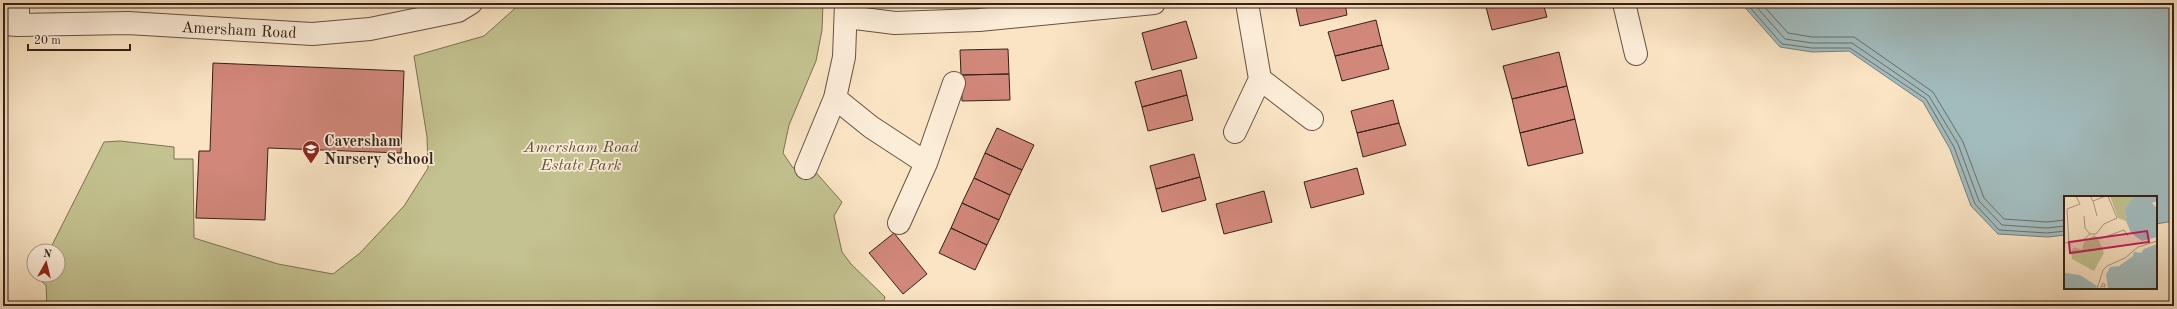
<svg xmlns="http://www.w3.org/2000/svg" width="2177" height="309" font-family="'Old Standard TT',serif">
	<rect width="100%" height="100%" fill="#fae4c4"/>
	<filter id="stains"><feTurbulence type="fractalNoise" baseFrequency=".005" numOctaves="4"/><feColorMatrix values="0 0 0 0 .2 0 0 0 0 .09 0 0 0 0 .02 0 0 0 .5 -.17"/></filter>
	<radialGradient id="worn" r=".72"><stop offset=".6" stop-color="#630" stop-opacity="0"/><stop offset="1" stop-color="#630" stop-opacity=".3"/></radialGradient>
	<path fill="#c3c290" stroke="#7c7254" d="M 521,3 L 823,3 L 822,30 L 816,61 L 789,125 L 783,153 L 793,168 L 812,168 L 842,202 L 834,216 L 842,252 L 851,264 L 885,297 L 882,306 L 47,306 L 46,285 L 37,278 L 38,275 L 58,275 L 58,251 L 49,251 L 104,142 L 120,141 L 174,147 L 174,159 L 193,159 L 194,238 L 278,264 L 333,274 L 360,253 L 404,206 L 428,168 L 427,137 L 414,56 L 484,36 Z"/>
	<path fill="#a2bcbe" stroke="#767e7c" d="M 1741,3 L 2174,3 L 2174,221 L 2156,224 L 2156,197 L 2065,197 L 2065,235 L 2048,237 L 1998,234 L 1971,206 L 1950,149 L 1923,102 L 1849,51 L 1812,52 L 1780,47 Z"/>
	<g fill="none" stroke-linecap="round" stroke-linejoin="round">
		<path stroke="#6c6e6b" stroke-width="1" d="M 1746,3 L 1782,44 L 1812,48 L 1850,48 L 1926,99 L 1954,147 L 1975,204 L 1999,230 L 2047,233 L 2065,231
			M 1753,3 L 1785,39 L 1812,43 L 1852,43 L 1929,96 L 1958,144 L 1979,201 L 2002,225 L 2047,228 L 2065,226
			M 1761,3 L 1788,33 L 1812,37 L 1854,37 L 1933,92 L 1963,142 L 1984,198 L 2004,219 L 2047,222 L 2065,220"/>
	</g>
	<path fill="#d1877a" stroke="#352118" d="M 1295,3 L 1345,3 L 1347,15 L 1300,26 Z
		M 1485,3 L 1543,3 L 1547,17 L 1492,30 Z
		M 1376,20 L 1382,45 L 1335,56 L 1328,32 Z
		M 1186,21 L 1197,58 L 1152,70 L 1142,33 Z
		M 1382,45 L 1389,69 L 1342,81 L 1335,56 Z
		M 1008,49 L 1009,74 L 961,75 L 960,50 Z
		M 1559,52 L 1567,86 L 1512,99 L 1503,66 Z
		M 213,63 L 404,71 L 401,153 L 268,148 L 265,220 L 196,218 L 199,151 L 210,151 Z
		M 1181,70 L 1187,95 L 1142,107 L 1135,82 Z
		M 1009,74 L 1010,100 L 962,101 L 961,75 Z
		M 1567,86 L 1575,119 L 1520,133 L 1512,99 Z
		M 1187,95 L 1193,120 L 1148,131 L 1142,107 Z
		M 1393,100 L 1399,123 L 1357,133 L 1351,111 Z
		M 1575,119 L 1583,153 L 1528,166 L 1520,133 Z
		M 1399,123 L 1406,145 L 1363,157 L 1357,133 Z
		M 997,128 L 1034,145 L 1022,170 L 985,153 Z
		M 985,153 L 1022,170 L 1010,195 L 974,178 Z
		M 1194,154 L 1200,177 L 1156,189 L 1150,166 Z
		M 1357,168 L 1364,194 L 1311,208 L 1304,182 Z
		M 1200,177 L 1206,200 L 1162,212 L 1156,189 Z
		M 974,178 L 1010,195 L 999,220 L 962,203 Z
		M 1264,191 L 1272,222 L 1224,234 L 1216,204 Z
		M 962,203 L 999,220 L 987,245 L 951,228 Z
		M 951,228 L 987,245 L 975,270 L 939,253 Z
		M 894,233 L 927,274 L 903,294 L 869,253 Z"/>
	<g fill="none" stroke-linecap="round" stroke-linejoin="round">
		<defs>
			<path id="minor" d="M 1624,3 L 1636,54
				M 847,17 L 895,23 L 979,20 L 1154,3
				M 3,24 L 18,25 L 128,23 L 312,34 L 370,29 L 458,11 L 471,3
				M 18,25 L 18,3
				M 1260,79 L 1312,119
				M 835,98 L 871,127 L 926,163 L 954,83
				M 1235,132 L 1260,79 L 1247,3
				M 806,168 L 835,98 L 844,57 L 846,3
				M 899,223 L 926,163"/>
		</defs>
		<use href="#minor" stroke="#665243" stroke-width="24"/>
		<use href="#minor" stroke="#fcedd9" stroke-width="22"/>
	</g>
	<defs>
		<symbol id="school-pin" viewBox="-11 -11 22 30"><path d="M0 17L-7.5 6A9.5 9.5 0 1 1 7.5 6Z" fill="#8f2418" stroke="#fcedd9"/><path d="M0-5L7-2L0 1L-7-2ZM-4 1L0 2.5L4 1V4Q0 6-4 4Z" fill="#fff"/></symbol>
	</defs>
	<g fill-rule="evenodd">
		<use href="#school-pin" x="301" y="139" width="20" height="27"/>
	</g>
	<g text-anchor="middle" stroke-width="3.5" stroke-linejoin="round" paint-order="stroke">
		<g font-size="16" fill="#352118" stroke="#fcedd9">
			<text transform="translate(239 29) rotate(3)" y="6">Amersham Road</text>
		</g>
		<g font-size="16" font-weight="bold" fill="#352118" stroke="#fcedd9" text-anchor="start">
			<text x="324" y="146">Caversham<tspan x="324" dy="18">Nursery School</tspan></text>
		</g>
		<g font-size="16" font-style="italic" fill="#60513c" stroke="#fcedd9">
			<text x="581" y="152">Amersham Road<tspan x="581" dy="18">Estate Park</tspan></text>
		</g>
	</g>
	<g transform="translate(2064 196)">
		<rect width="93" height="93" fill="#fae4c4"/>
		<path d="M 46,0 L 70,0 L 61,12 L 62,25 L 54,22 ZM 30,39 L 34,42 L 40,57 L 30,75 L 8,63 L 7,56 L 10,51 L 18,54 L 20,46 Z" fill="#c3c290"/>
		<path d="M 70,0 L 93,0 L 93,5 L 88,7 L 93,12 L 93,41 L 78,45 L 67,37 L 62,25 L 61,12 ZM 93,48 L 93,93 L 44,92 L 42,79 L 46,71 L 55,70 L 69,60 L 70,56 L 77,57 L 80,53 ZM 1,77 L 16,79 L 33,90 L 31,93 L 0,93 Z" fill="#a2bcbe"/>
		<path fill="none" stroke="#ab967f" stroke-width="1" d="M 26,0 L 29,5 L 42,0M 29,5 L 33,20M 20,20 L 21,32 L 26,38M 32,38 L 40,28 L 53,22 L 44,0M 35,43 L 60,34 L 64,40M 0,47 L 18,45 L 26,38 L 32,38M 5,47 L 3,13 L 16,8 L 12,0M 33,93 L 39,74 L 43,70 L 61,62 L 74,51 L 93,45M 36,93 L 39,87 L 41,88 L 41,91 L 38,90"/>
		<path fill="#c2185b" fill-opacity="0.15" stroke="#c2185b" stroke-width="2" d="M 83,35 L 85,46 L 6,57 L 5,46 Z"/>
		<rect width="93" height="93" fill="none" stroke="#352118" stroke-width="2"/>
	</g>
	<rect width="2177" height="309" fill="none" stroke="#fae4c4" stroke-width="16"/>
	<rect x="4" y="4" width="2169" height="301" fill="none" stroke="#352118" stroke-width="2"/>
	<rect x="8" y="8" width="2161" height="293" fill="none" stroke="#352118"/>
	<g transform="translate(46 263) rotate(8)"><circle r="19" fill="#fcedd9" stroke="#ac9b8c"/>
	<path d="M0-3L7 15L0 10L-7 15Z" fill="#8f2418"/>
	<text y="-6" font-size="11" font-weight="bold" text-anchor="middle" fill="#352118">N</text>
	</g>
	<path d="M28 44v6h102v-6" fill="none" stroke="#352118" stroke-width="2"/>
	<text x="34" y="44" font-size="12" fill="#352118" stroke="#fcedd9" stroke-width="3" paint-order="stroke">20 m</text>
	<rect width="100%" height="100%" filter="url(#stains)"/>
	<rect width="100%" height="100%" fill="url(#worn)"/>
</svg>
